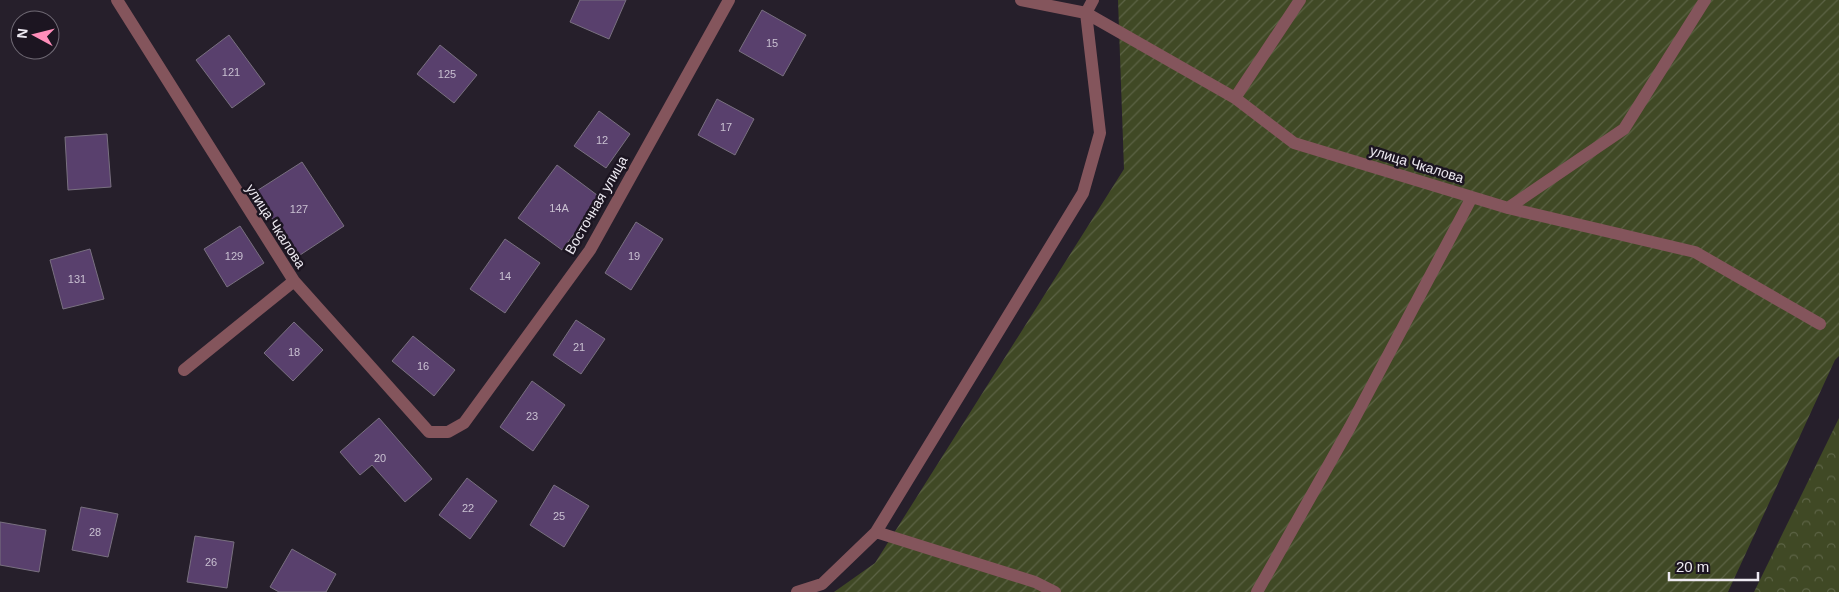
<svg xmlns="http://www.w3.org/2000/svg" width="1839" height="592" font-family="Arial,sans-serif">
	<defs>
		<pattern id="forest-crowns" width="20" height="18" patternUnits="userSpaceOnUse" patternTransform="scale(1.25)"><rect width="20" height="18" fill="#404925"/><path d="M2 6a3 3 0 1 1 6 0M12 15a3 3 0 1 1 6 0" fill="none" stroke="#5c6345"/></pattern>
		<pattern id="garden-furrows" width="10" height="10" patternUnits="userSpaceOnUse" patternTransform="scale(1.25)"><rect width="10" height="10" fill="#404925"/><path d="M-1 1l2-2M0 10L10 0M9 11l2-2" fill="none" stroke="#5c6345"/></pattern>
	</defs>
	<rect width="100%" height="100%" fill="#261f2b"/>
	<path fill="url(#forest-crowns)" d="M 1839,418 L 1839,592 L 1754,592 Z"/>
	<path fill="url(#garden-furrows)" d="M 1118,0 L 1839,0 L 1839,356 L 1835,360 L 1728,592 L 834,592 L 875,563 L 1124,169 Z"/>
	<path fill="#59406d" stroke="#797080" d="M 580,0 L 626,0 L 609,39 L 570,22 Z
		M 762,10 L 806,35 L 783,76 L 739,51 Z
		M 229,35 L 265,84 L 232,108 L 196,60 Z
		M 440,45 L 477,75 L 454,103 L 417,74 Z
		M 717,99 L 754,119 L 735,155 L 698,135 Z
		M 599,111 L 630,134 L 606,168 L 574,146 Z
		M 107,134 L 111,187 L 68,190 L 65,137 Z
		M 302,162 L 344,226 L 297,257 L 255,192 Z
		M 557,165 L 601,198 L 562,250 L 518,218 Z
		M 636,222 L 663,239 L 631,290 L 605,273 Z
		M 240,226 L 264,263 L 227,287 L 204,249 Z
		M 505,239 L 540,263 L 505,313 L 470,289 Z
		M 90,249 L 104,299 L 63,309 L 50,260 Z
		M 576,320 L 605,339 L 581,374 L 553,355 Z
		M 294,322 L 323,350 L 293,381 L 264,353 Z
		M 413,336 L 455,370 L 434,396 L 392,361 Z
		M 532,381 L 565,405 L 533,451 L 500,427 Z
		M 379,418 L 432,479 L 405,502 L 372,465 L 360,475 L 340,452 Z
		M 467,478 L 497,501 L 470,539 L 439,515 Z
		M 554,485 L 589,506 L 564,547 L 530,525 Z
		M 81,507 L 118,514 L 108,557 L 72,550 Z
		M 0,522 L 46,530 L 39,572 L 0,565 Z
		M 195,536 L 234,542 L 227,588 L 187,582 Z
		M 292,549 L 336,574 L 326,592 L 279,592 L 270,587 Z"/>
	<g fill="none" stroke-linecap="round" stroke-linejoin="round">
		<path stroke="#84555c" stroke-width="12" d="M 117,0 L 294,281 L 429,432 L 448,432 L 464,423 L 590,250 L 729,0
			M 1021,0 L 1086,13 L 1235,98 L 1294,143 L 1508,208 L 1695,252 L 1820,324
			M 1235,98 L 1300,0
			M 1508,208 L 1624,129 L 1705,0
			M 184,370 L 294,281
			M 876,532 L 1035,582 L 1055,592
			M 797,592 L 822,584 L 876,532 L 1083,193 L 1100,133 L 1086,13 L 1093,0
			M 1257,592 L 1350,427 L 1472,197"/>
	</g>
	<g text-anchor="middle" stroke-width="5" stroke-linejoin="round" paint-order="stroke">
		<g font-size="11" fill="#c9c0d1">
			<text x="772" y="47">15</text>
			<text x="231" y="76">121</text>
			<text x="447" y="78">125</text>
			<text x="726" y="131">17</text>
			<text x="602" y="144">12</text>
			<text x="559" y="212">14А</text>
			<text x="299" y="213">127</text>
			<text x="234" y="260">129</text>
			<text x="634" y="260">19</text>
			<text x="505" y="280">14</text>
			<text x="77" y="283">131</text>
			<text x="579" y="351">21</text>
			<text x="294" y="356">18</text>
			<text x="423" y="370">16</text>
			<text x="532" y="420">23</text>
			<text x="380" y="462">20</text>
			<text x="468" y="512">22</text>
			<text x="559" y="520">25</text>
			<text x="95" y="536">28</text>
			<text x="211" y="566">26</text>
		</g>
		<g font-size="14" fill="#eeeaf2" stroke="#1c1521">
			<text transform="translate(1417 164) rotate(17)" y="5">улица Чкалова</text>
			<text transform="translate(596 205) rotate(-60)" y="5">Восточная улица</text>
			<text transform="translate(276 226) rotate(57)" y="5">улица Чкалова</text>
		</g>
	</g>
	<g transform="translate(35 35) rotate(277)"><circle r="24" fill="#1c1521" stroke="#706a75"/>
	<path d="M0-4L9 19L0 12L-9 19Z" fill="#ff8eba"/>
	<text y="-8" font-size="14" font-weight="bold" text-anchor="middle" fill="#eeeaf2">N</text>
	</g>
	<path d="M1669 572v8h89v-8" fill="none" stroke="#eeeaf2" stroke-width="2.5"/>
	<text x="1676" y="572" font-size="15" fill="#eeeaf2" stroke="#1c1521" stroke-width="4" paint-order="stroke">20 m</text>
</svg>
